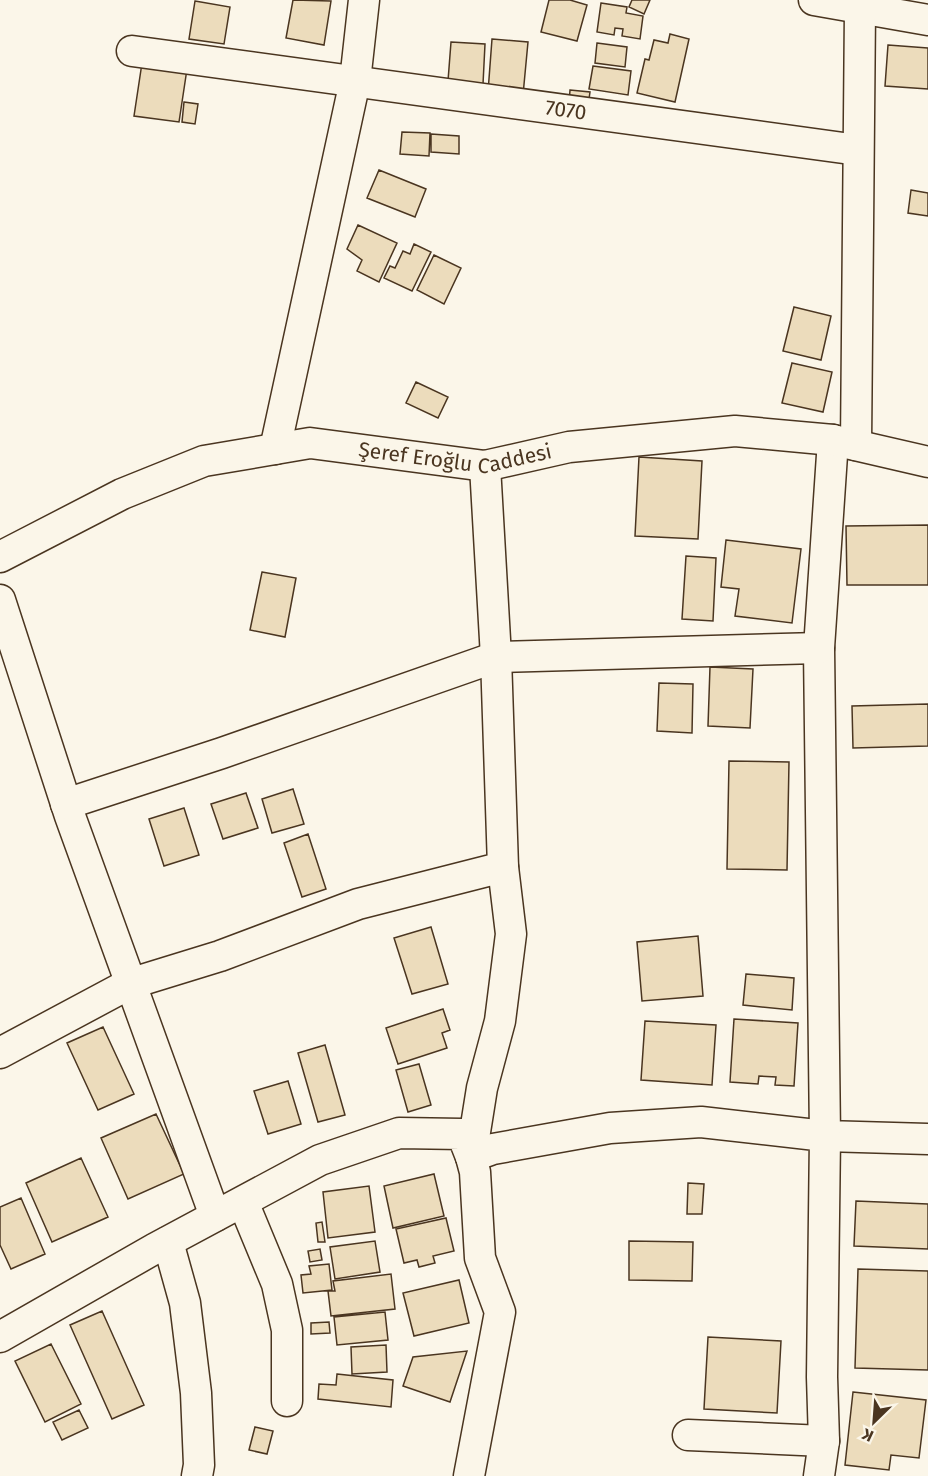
<svg xmlns="http://www.w3.org/2000/svg" width="928" height="1476" font-family="'Fira Sans',sans-serif">
	<rect width="100%" height="100%" fill="#fbf6e9"/>
	<path fill="#ecdcbc" stroke="#4a3520" stroke-width="1.5" d="M 293,0 L 331,1 L 324,45 L 286,38 Z
		M 549,0 L 570,0 L 587,5 L 577,41 L 541,32 Z
		M 632,0 L 650,0 L 644,14 L 629,7 Z
		M 195,1 L 230,7 L 224,44 L 189,39 Z
		M 601,3 L 627,7 L 626,13 L 643,16 L 640,39 L 622,36 L 623,29 L 615,28 L 614,35 L 597,32 Z
		M 670,34 L 689,39 L 675,102 L 637,93 L 645,59 L 649,60 L 654,40 L 668,43 Z
		M 492,39 L 528,42 L 523,95 L 488,92 Z
		M 451,42 L 485,44 L 483,84 L 448,81 Z
		M 597,43 L 627,47 L 625,67 L 595,63 Z
		M 888,45 L 928,48 L 928,89 L 885,86 Z
		M 142,63 L 187,69 L 179,122 L 134,116 Z
		M 593,66 L 631,71 L 628,95 L 589,89 Z
		M 570,90 L 590,92 L 588,106 L 569,104 Z
		M 184,102 L 198,104 L 195,124 L 182,122 Z
		M 402,132 L 430,133 L 429,156 L 400,154 Z
		M 431,134 L 459,136 L 459,154 L 431,152 Z
		M 379,170 L 426,189 L 415,217 L 367,198 Z
		M 911,190 L 928,193 L 928,216 L 908,213 Z
		M 358,225 L 397,243 L 379,282 L 357,271 L 362,260 L 347,249 Z
		M 414,244 L 431,252 L 412,291 L 384,278 L 390,266 L 395,268 L 403,251 L 410,254 Z
		M 434,255 L 461,268 L 444,304 L 417,290 Z
		M 794,307 L 831,316 L 821,360 L 783,351 Z
		M 792,363 L 832,372 L 823,412 L 782,403 Z
		M 416,382 L 448,397 L 438,418 L 406,403 Z
		M 639,457 L 702,461 L 698,539 L 635,536 Z
		M 928,525 L 928,585 L 847,585 L 846,526 Z
		M 726,540 L 801,549 L 792,623 L 735,616 L 739,589 L 721,587 Z
		M 686,556 L 716,558 L 713,621 L 682,619 Z
		M 262,572 L 296,578 L 285,637 L 250,630 Z
		M 710,667 L 753,669 L 750,728 L 708,726 Z
		M 659,683 L 693,684 L 692,733 L 657,731 Z
		M 928,704 L 928,746 L 853,748 L 852,706 Z
		M 729,761 L 789,762 L 787,870 L 727,869 Z
		M 293,789 L 304,824 L 272,833 L 262,799 Z
		M 246,793 L 258,828 L 223,839 L 211,804 Z
		M 184,808 L 199,855 L 164,866 L 149,819 Z
		M 308,834 L 326,889 L 302,897 L 284,843 Z
		M 431,927 L 448,984 L 412,994 L 394,938 Z
		M 698,936 L 703,996 L 642,1001 L 637,942 Z
		M 746,974 L 794,978 L 792,1010 L 743,1005 Z
		M 443,1009 L 450,1030 L 442,1033 L 447,1048 L 398,1064 L 386,1028 Z
		M 734,1019 L 798,1023 L 794,1086 L 775,1085 L 776,1077 L 759,1076 L 758,1084 L 730,1082 Z
		M 645,1021 L 716,1025 L 712,1085 L 641,1080 Z
		M 103,1027 L 134,1094 L 98,1110 L 67,1043 Z
		M 325,1045 L 345,1115 L 318,1122 L 298,1053 Z
		M 419,1064 L 431,1105 L 408,1112 L 396,1070 Z
		M 288,1081 L 301,1124 L 268,1134 L 254,1091 Z
		M 156,1114 L 184,1174 L 128,1199 L 101,1138 Z
		M 81,1158 L 108,1217 L 52,1242 L 26,1183 Z
		M 434,1174 L 444,1216 L 393,1228 L 384,1186 Z
		M 688,1183 L 704,1184 L 702,1214 L 687,1214 Z
		M 369,1186 L 375,1232 L 328,1238 L 323,1192 Z
		M 21,1198 L 45,1254 L 11,1269 L 0,1245 L 0,1207 Z
		M 856,1201 L 928,1204 L 928,1249 L 854,1246 Z
		M 446,1218 L 454,1251 L 433,1256 L 435,1263 L 419,1267 L 417,1260 L 404,1263 L 396,1229 Z
		M 322,1222 L 325,1242 L 318,1242 L 316,1223 Z
		M 375,1241 L 380,1272 L 335,1279 L 330,1247 Z
		M 629,1241 L 693,1242 L 692,1281 L 629,1280 Z
		M 320,1249 L 322,1260 L 310,1262 L 308,1251 Z
		M 329,1264 L 332,1290 L 303,1293 L 301,1275 L 311,1274 L 309,1266 Z
		M 858,1269 L 928,1271 L 928,1370 L 855,1368 Z
		M 391,1274 L 395,1309 L 331,1316 L 328,1291 L 335,1291 L 333,1281 Z
		M 459,1280 L 469,1323 L 414,1336 L 403,1293 Z
		M 102,1311 L 144,1405 L 112,1419 L 70,1325 Z
		M 385,1312 L 388,1340 L 337,1345 L 334,1317 Z
		M 329,1322 L 330,1333 L 311,1334 L 311,1323 Z
		M 708,1337 L 781,1341 L 777,1413 L 704,1409 Z
		M 51,1344 L 81,1404 L 45,1422 L 15,1361 Z
		M 386,1345 L 387,1372 L 352,1374 L 351,1347 Z
		M 467,1351 L 450,1402 L 403,1386 L 413,1357 Z
		M 337,1374 L 393,1380 L 391,1407 L 318,1399 L 319,1384 L 336,1385 Z
		M 853,1392 L 926,1400 L 919,1458 L 891,1455 L 889,1470 L 845,1465 Z
		M 79,1410 L 88,1428 L 62,1440 L 53,1422 Z
		M 255,1427 L 273,1431 L 267,1454 L 249,1450 Z"/>
	<g fill="none" stroke-linecap="round" stroke-linejoin="round">
		<defs>
			<g id="minor">
				<path d="M 814,0 L 928,20"/>
				<path id="s1" d="M 132,51 L 858,150"/>
				<path d="M 833,440 L 819,648 L 825,1136 L 928,1139"/>
				<path d="M 856,445 L 860,9"/>
				<path d="M 275,449 L 355,81 L 364,0"/>
				<path id="s2" d="M 0,557 L 122,494 L 204,461 L 310,443 L 485,466 L 569,447 L 735,431 L 833,440 L 928,462"/>
				<path d="M 0,600 L 70,816 L 215,1216"/>
				<path d="M 66,804 L 222,753 L 496,657 L 819,648"/>
				<path d="M 0,1053 L 129,984 L 220,956 L 358,904 L 503,867 L 496,657 L 485,466"/>
				<path d="M 243,1202 L 277,1284 L 287,1330 L 287,1401"/>
				<path d="M 168,1242 L 185,1303 L 196,1393 L 199,1465 L 197,1476"/>
				<path d="M 0,1337 L 154,1249 L 320,1160 L 399,1133 L 462,1134 L 471,1157 L 493,1149 L 610,1128 L 701,1122 L 825,1136 L 822,1377 L 824,1441 L 819,1476"/>
				<path d="M 688,1435 L 824,1441"/>
				<path d="M 469,1476 L 500,1312 L 480,1258 L 475,1172 L 471,1157 L 482,1088 L 500,1021 L 511,934 L 503,867"/>
			</g>
		</defs>
		<use href="#minor" stroke="#4a3520" stroke-width="33"/>
		<use href="#minor" stroke="#fbf6e9" stroke-width="30"/>
	</g>
	<g text-anchor="middle" stroke-width="4.5" stroke-linejoin="round" paint-order="stroke">
		<g font-size="21" fill="#4a3520" stroke="#fbf6e9">
			<text dy="7" stroke="none"><textPath href="#s1" startOffset="438">7070</textPath></text>
			<text dy="7" stroke="none"><textPath href="#s2" startOffset="480">Şeref Eroğlu Caddesi</textPath></text>
		</g>
	</g>
	<g transform="translate(874 1422) rotate(205)" stroke="#fbf6e9" stroke-width="4.5" paint-order="stroke">
	<path d="M0-4.5L10 22L0 15L-10 22Z" fill="#4a3520"/>
	<text y="-9" font-size="16" font-weight="bold" text-anchor="middle" fill="#4a3520">K</text>
	</g>
</svg>
